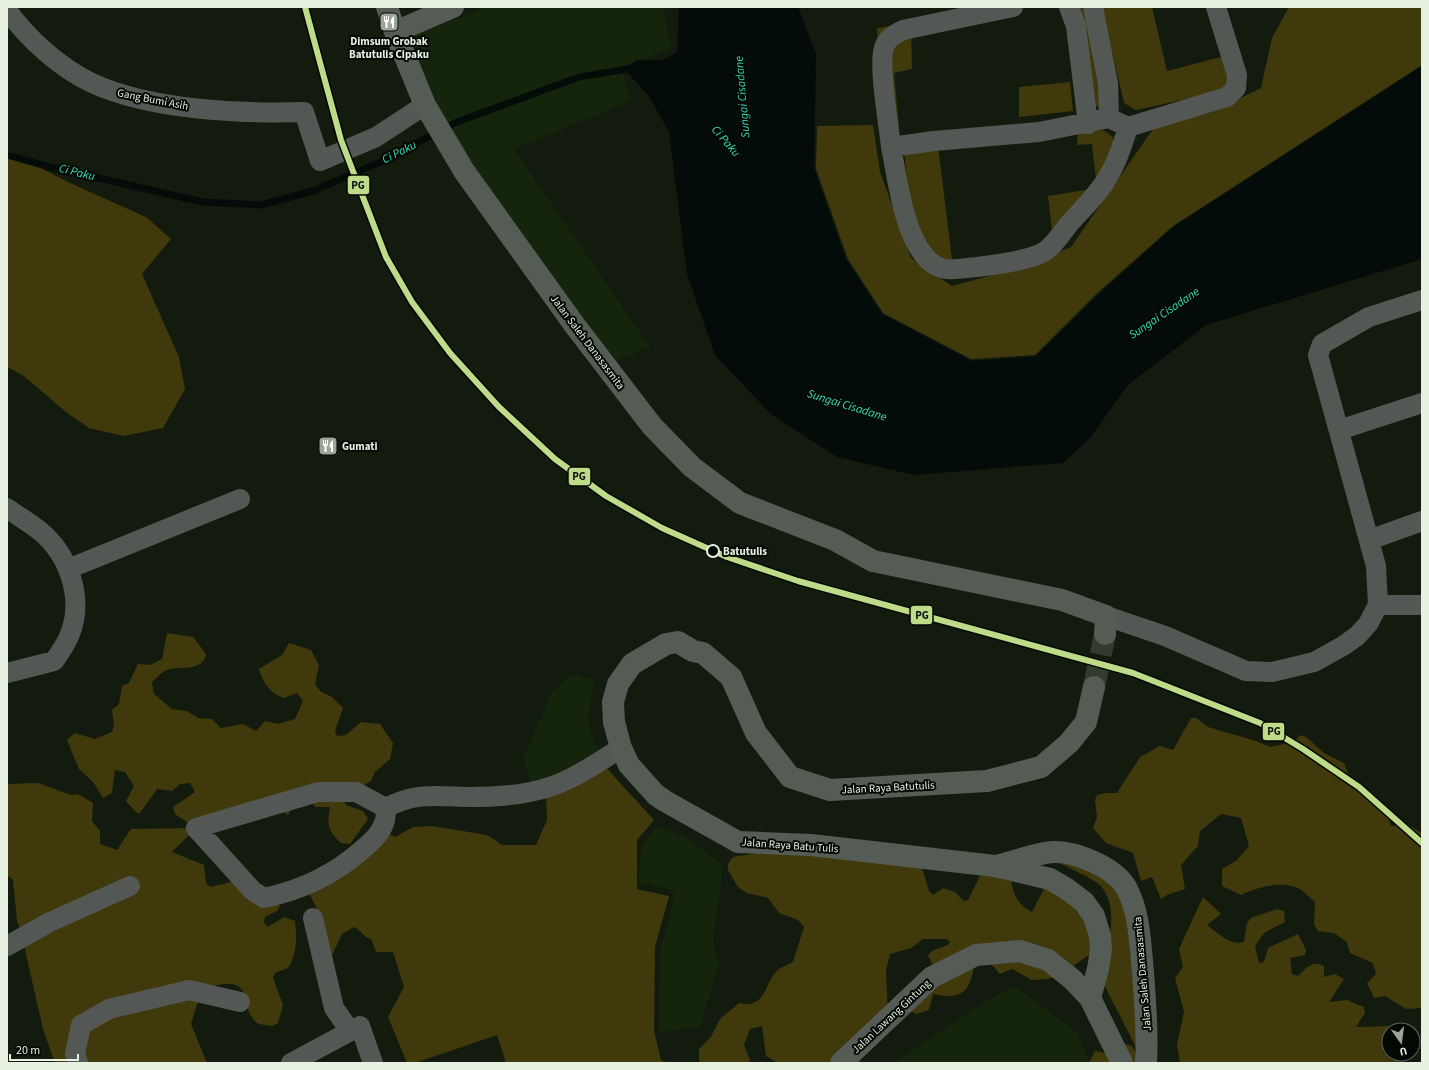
<svg xmlns="http://www.w3.org/2000/svg" width="1429" height="1070" font-family="'Source Sans 3',sans-serif">
	<rect width="100%" height="100%" fill="#131b0f"/>
	<path fill="#14250c" d="M 486,7 L 663,7 L 671,48 L 622,68 L 631,101 L 514,149 L 650,347 L 617,360 L 579,320 L 471,167 L 442,116 L 410,37 Z
		M 571,674 L 594,679 L 588,718 L 592,737 L 601,754 L 532,788 L 523,758 L 552,692 Z
		M 658,826 L 685,837 L 723,865 L 713,941 L 719,965 L 700,1027 L 659,1032 L 660,951 L 676,891 L 638,882 L 642,845 Z
		M 1014,986 L 1077,1032 L 1090,1063 L 893,1063 L 980,1005 Z"/>
	<path fill="#40390c" d="M 1081,7 L 1087,13 L 1105,98 L 1099,107 L 1089,104 L 1077,14 Z
		M 1102,7 L 1152,7 L 1167,71 L 1225,56 L 1229,84 L 1219,92 L 1136,110 L 1124,103 Z
		M 1289,7 L 1422,7 L 1422,65 L 1173,226 L 1095,295 L 1035,355 L 971,359 L 883,313 L 848,259 L 816,169 L 817,126 L 873,125 L 880,172 L 911,258 L 952,286 L 1011,270 L 1071,247 L 1153,129 L 1212,112 L 1261,88 L 1272,38 Z
		M 911,23 L 912,69 L 894,73 L 899,127 L 884,129 L 877,28 Z
		M 1070,82 L 1073,111 L 1019,117 L 1019,87 Z
		M 1103,130 L 1113,137 L 1115,162 L 1104,184 L 1053,239 L 1048,196 L 1097,188 L 1092,144 L 1077,145 L 1078,132 Z
		M 938,146 L 952,259 L 925,263 L 915,254 L 904,151 Z
		M 7,151 L 70,183 L 146,217 L 171,239 L 142,274 L 179,357 L 185,389 L 163,428 L 124,436 L 89,428 L 66,412 L 24,376 L 7,367 Z
		M 167,633 L 193,637 L 206,654 C 202,674 179,664 165,671 C 160,673 156,679 152,682 L 154,694 L 172,709 L 187,711 L 198,718 L 212,719 L 221,728 L 243,724 L 256,731 L 265,721 L 278,724 L 295,719 L 303,701 L 297,693 L 284,698 C 269,692 264,684 259,669 L 282,655 L 289,643 L 311,650 L 319,665 L 315,684 L 320,691 L 332,697 L 343,708 L 335,731 L 337,736 L 346,735 L 361,722 L 380,724 L 393,743 L 390,759 L 375,772 L 371,781 L 357,789 L 339,791 L 346,805 L 363,811 L 368,819 L 350,844 L 341,843 C 327,830 327,825 330,807 L 315,807 L 309,798 L 297,800 L 288,815 L 276,808 L 256,821 L 190,824 L 175,814 L 173,807 L 195,792 L 190,783 L 180,784 L 172,791 L 157,789 L 140,813 L 137,813 L 126,801 L 134,786 L 125,772 L 115,770 L 112,793 L 103,798 L 93,782 L 79,769 L 67,740 L 75,733 L 95,739 L 112,732 L 114,725 L 112,710 L 119,704 L 122,686 L 129,683 L 138,664 L 150,665 L 162,659 Z
		M 1191,718 L 1196,718 L 1208,727 L 1256,741 L 1270,747 L 1293,742 L 1301,735 L 1306,737 L 1324,753 L 1344,763 L 1351,780 L 1385,808 L 1391,826 L 1410,826 L 1422,833 L 1422,1008 L 1406,1009 L 1385,996 L 1374,998 L 1367,983 L 1376,974 L 1373,963 L 1350,953 L 1347,942 L 1334,933 L 1318,931 L 1314,925 L 1315,902 C 1310,898 1305,892 1300,889 C 1281,880 1259,887 1241,895 L 1222,886 L 1222,869 L 1236,861 L 1249,846 L 1241,818 L 1221,814 L 1200,831 L 1198,846 L 1181,865 L 1185,889 L 1167,895 L 1161,899 L 1152,877 L 1141,881 L 1133,853 L 1106,843 L 1093,828 L 1097,817 L 1095,800 L 1097,795 L 1106,793 L 1117,793 L 1140,757 L 1160,746 L 1173,750 Z
		M 600,761 L 654,820 L 637,840 L 637,889 L 669,896 L 655,947 L 654,1031 L 661,1060 L 669,1063 L 506,1063 L 497,1035 L 415,1063 L 407,1063 L 388,1017 L 404,987 L 393,952 L 376,952 L 371,939 C 364,938 361,930 354,927 L 342,934 L 332,955 L 321,956 L 317,909 L 308,891 L 387,833 L 395,837 L 413,827 L 431,826 L 487,835 L 502,845 L 536,845 L 547,820 L 546,794 Z
		M 38,783 L 71,795 L 78,794 L 93,803 L 92,821 L 100,831 L 100,844 L 117,850 L 131,829 L 196,828 L 172,852 L 204,865 L 206,883 L 210,887 L 244,879 L 252,897 L 246,900 L 277,902 L 280,906 L 277,911 L 265,917 L 264,923 L 268,927 L 284,917 L 295,921 C 297,938 297,954 288,968 L 275,973 L 273,978 L 283,1005 L 278,1023 L 272,1026 C 268,1025 261,1025 257,1023 C 237,1006 257,975 213,986 L 209,996 L 197,1004 L 191,1024 L 207,1063 L 55,1063 L 43,1029 L 21,932 L 17,921 L 13,880 L 7,875 L 7,784 Z
		M 758,853 L 920,860 L 929,891 L 933,895 L 943,888 L 955,892 L 964,901 L 968,900 L 980,876 L 989,873 L 1011,881 C 1014,896 1018,905 1032,912 L 1045,887 L 1100,912 L 1092,953 L 1057,977 L 1047,979 L 1032,980 L 1012,969 L 1000,974 L 990,963 L 976,955 C 971,985 969,1002 933,994 L 929,1010 L 916,1014 L 898,1004 L 931,973 L 932,964 L 928,955 C 935,947 943,949 950,943 L 947,939 L 923,939 L 911,948 L 890,954 L 886,971 L 888,1014 L 859,1063 L 778,1063 L 766,1056 L 762,1026 L 750,1029 L 744,1045 L 750,1060 L 749,1063 L 699,1063 L 699,1049 L 711,1037 L 720,1019 L 739,1003 C 766,1009 763,986 776,972 C 780,967 788,965 793,962 L 804,927 L 798,920 L 779,913 L 768,898 L 747,893 L 738,887 L 728,870 L 728,864 L 733,857 Z
		M 1071,855 L 1114,876 L 1135,935 L 1137,1049 L 1099,975 C 1107,949 1121,910 1101,886 C 1096,880 1067,867 1058,862 Z
		M 1203,897 L 1221,914 L 1207,925 C 1218,933 1230,946 1244,942 L 1247,923 L 1251,918 L 1277,909 L 1284,911 L 1285,922 L 1264,933 L 1255,946 L 1259,963 L 1264,962 L 1268,948 L 1298,934 L 1306,950 L 1305,955 L 1290,958 L 1292,974 L 1298,976 C 1306,968 1312,960 1324,966 L 1324,977 L 1335,974 L 1344,979 L 1329,1002 L 1347,1000 L 1364,1007 L 1365,1013 L 1356,1027 L 1395,1026 L 1406,1030 L 1389,1030 L 1389,1048 L 1383,1052 L 1392,1060 L 1407,1063 L 1180,1063 L 1177,1045 L 1184,1012 L 1175,978 L 1183,967 L 1179,949 Z
		M 1125,1044 L 1132,1046 L 1138,1057 L 1135,1063 L 1089,1063 L 1095,1051 L 1106,1053 Z"/>
	<path fill="#030c08" d="M 679,7 L 798,7 L 816,54 L 814,168 L 846,259 L 882,314 L 972,361 L 1036,356 L 1096,297 L 1173,227 L 1422,66 L 1422,259 L 1206,325 L 1128,385 L 1090,438 L 1063,463 L 914,475 L 837,457 L 771,414 L 715,355 L 687,274 L 669,132 L 649,96 L 624,69 L 637,60 L 663,60 L 677,52 Z"/>
	<g fill="none" stroke-linecap="round" stroke-linejoin="round">
		<path stroke="#030c08" stroke-width="7" d="M 7,155 L 46,166 L 203,202 L 261,205 L 313,191 L 385,160 L 457,122 L 579,77 L 633,68"/>
		<path stroke="#333b2f" stroke-width="22" stroke-dasharray="22 11" stroke-linecap="butt" d="M 1094,687 L 1105,634"/>
		<path stroke="#545854" stroke-width="20" d="M 1069,7 L 1076,26 L 1088,124
			M 1093,7 L 1108,83 L 1109,118
			M 7,10 C 28,39 60,68 92,83 C 150,110 241,114 304,112 L 320,161 L 376,137 L 425,105
			M 1128,127 C 1123,144 1118,160 1109,175 C 1099,194 1083,208 1069,224 C 1061,234 1053,247 1042,253 C 1028,260 994,265 977,267 C 964,268 945,273 933,264 C 904,243 898,180 891,147 L 934,141 L 1039,132 L 1109,118 L 1128,127 L 1227,97 L 1236,88 L 1237,75 L 1216,7
			M 891,147 C 889,125 878,66 884,48 C 887,38 894,35 903,30 L 1013,7
			M 1339,430 L 1422,403
			M 7,508 C 18,516 30,523 40,531 C 69,555 84,598 70,634 C 66,644 60,653 54,661 L 7,673
			M 1369,540 L 1422,521
			M 68,569 L 240,499
			M 1378,605 L 1422,605
			M 1106,616 L 1165,636 L 1246,671 L 1272,672 L 1314,662 L 1343,646 L 1357,636 L 1368,624 L 1378,605 L 1376,566 L 1318,355 L 1322,344 L 1369,317 L 1422,300
			M 386,808 L 356,792 L 318,792 L 196,828 L 253,891 L 264,898 C 302,890 334,875 363,849 C 372,841 382,833 385,820 C 386,817 385,812 386,808 C 415,792 437,796 469,797 C 489,797 511,796 530,792 C 565,786 592,766 621,748
			M 313,918 L 334,1008 L 350,1031
			M 7,946 L 50,922 L 130,886
			M 78,1063 L 75,1054 L 81,1025 L 109,1009 L 189,990 L 240,1002
			M 291,1063 L 360,1026 L 373,1063"/>
		<path stroke="#545c55" stroke-width="22" d="M 387,7 L 395,32 L 425,105 L 464,171 L 573,323 L 652,426 L 692,467 L 740,503 L 835,540 L 873,561 L 1062,600 L 1106,616 L 1105,634
			M 395,32 L 453,7
			M 1000,865 C 1017,861 1036,853 1053,852 C 1076,851 1116,868 1127,889 C 1140,914 1140,944 1143,972 C 1145,1002 1148,1032 1146,1063
			M 1090,998 L 1098,969 L 1101,950 L 1100,936 L 1094,916 L 1084,902 L 1067,889 L 1050,879 L 995,866 L 811,845 L 738,842 L 665,801 L 656,795 L 629,765 L 621,748 L 614,722 L 613,702 L 618,684 L 632,664 L 666,644 L 678,642 L 693,651 L 703,653 L 731,677 L 756,733 L 790,777 L 830,790 L 987,781 L 1041,767 L 1069,743 L 1086,722 L 1094,687
			M 841,1063 L 932,977 L 976,955 L 1020,951 L 1048,960 L 1072,979 L 1090,998 L 1122,1063"/>
		<defs>
			<path id="rail-1" d="M 305,7 L 341,140 L 386,257 L 412,302 L 450,353 L 499,407 L 555,459 L 606,496 L 662,528 L 727,557 L 798,581 L 1133,673 L 1260,723 L 1303,749 L 1359,787 L 1422,843"/>
		</defs>
		<use href="#rail-1" stroke="#030802" stroke-width="9"/>
		<use href="#rail-1" stroke="#bedb89" stroke-width="6"/>
	</g>
	<defs>
		<symbol id="restaurant-square" viewBox="-11 -11 22 22"><rect x="-9" y="-9" width="18" height="18" rx="4" fill="#9ca698" stroke="#030802"/><path d="M-5-6h1v4h1v-4h1v4h1v-4h1v5L-1.5 .5V6h-2V.5L-5-1ZM5-6V6H3V1.5H1.5Q1.5-4 5-6Z" fill="#fff"/></symbol>
	</defs>
	<g fill-rule="evenodd">
		<use href="#restaurant-square" x="378" y="11" width="22" height="22"/>
		<use href="#restaurant-square" x="317" y="435" width="22" height="22"/>
	</g>
	<circle fill="#030802" stroke="#e6f1e2" stroke-width="2" cx="713" cy="551" r="6"/>
	<g text-anchor="middle" stroke-width="4" stroke-linejoin="round" paint-order="stroke">
		<g font-size="11" font-weight="bold" fill="#e6f1e2" stroke="#030802">
			<text x="389" y="45">Dimsum Grobak<tspan x="389" dy="13">Batutulis Cipaku</tspan></text>
			<text x="342" y="450" text-anchor="start">Gumati</text>
		</g>
		<g font-size="11" fill="#e6f1e2" stroke="#030802">
			<text transform="translate(153 99) rotate(11)" y="4">Gang Bumi Asih</text>
			<text transform="translate(588 342) rotate(53)" y="4">Jalan Saleh Danasasmita</text>
			<text transform="translate(888 787) rotate(-3)" y="4">Jalan Raya Batutulis</text>
			<text transform="translate(790 845) rotate(4)" y="4">Jalan Raya Batu Tulis</text>
			<text transform="translate(1142 974) rotate(-95)" y="4">Jalan Saleh Danasasmita</text>
			<text transform="translate(891 1016) rotate(-43)" y="4">Jalan Lawang Gintung</text>
		</g>
		<g font-size="11" font-weight="bold" fill="#e6f1e2" stroke="#030802" text-anchor="start">
			<text x="723" y="555">Batutulis</text>
		</g>
		<g font-size="12" font-style="italic" fill="#36dcba" stroke="#030802">
			<text transform="translate(742 97) rotate(-95)" y="4">Sungai Cisadane</text>
			<text transform="translate(726 141) rotate(49)" y="4">Ci Paku</text>
			<text transform="translate(399 152) rotate(-27)" y="4">Ci Paku</text>
			<text transform="translate(77 172) rotate(14)" y="4">Ci Paku</text>
			<text transform="translate(1164 313) rotate(-34)" y="4">Sungai Cisadane</text>
			<text transform="translate(847 405) rotate(17)" y="4">Sungai Cisadane</text>
		</g>
	</g>
	<g stroke="#030802" stroke-width="1.5">
		<rect x="347" y="175" width="23" height="20" rx="4" fill="#bedb89"/>
		<rect x="568" y="467" width="23" height="19" rx="4" fill="#bedb89"/>
		<rect x="910" y="605" width="23" height="20" rx="4" fill="#bedb89"/>
		<rect x="1262" y="722" width="23" height="19" rx="4" fill="#bedb89"/>
	</g>
	<g font-size="11" text-anchor="middle" font-weight="bold" fill="#111">
		<text x="358" y="189">PG</text>
		<text x="579" y="480">PG</text>
		<text x="922" y="619">PG</text>
		<text x="1274" y="735">PG</text>
	</g>
	<rect width="1429" height="1070" fill="none" stroke="#e6f1e2" stroke-width="16"/>
	<g transform="translate(1401 1042) rotate(166)"><circle r="19" fill="#030802" stroke="#5e655c"/>
	<path d="M0-3L7 15L0 10L-7 15Z" fill="#9ca698"/>
	<text y="-6" font-size="11" font-weight="bold" text-anchor="middle" fill="#e6f1e2">U</text>
	</g>
	<path d="M10 1054v6h68v-6" fill="none" stroke="#e6f1e2" stroke-width="2"/>
	<text x="16" y="1054" font-size="12" fill="#e6f1e2" stroke="#030802" stroke-width="3" paint-order="stroke">20 m</text>
</svg>
